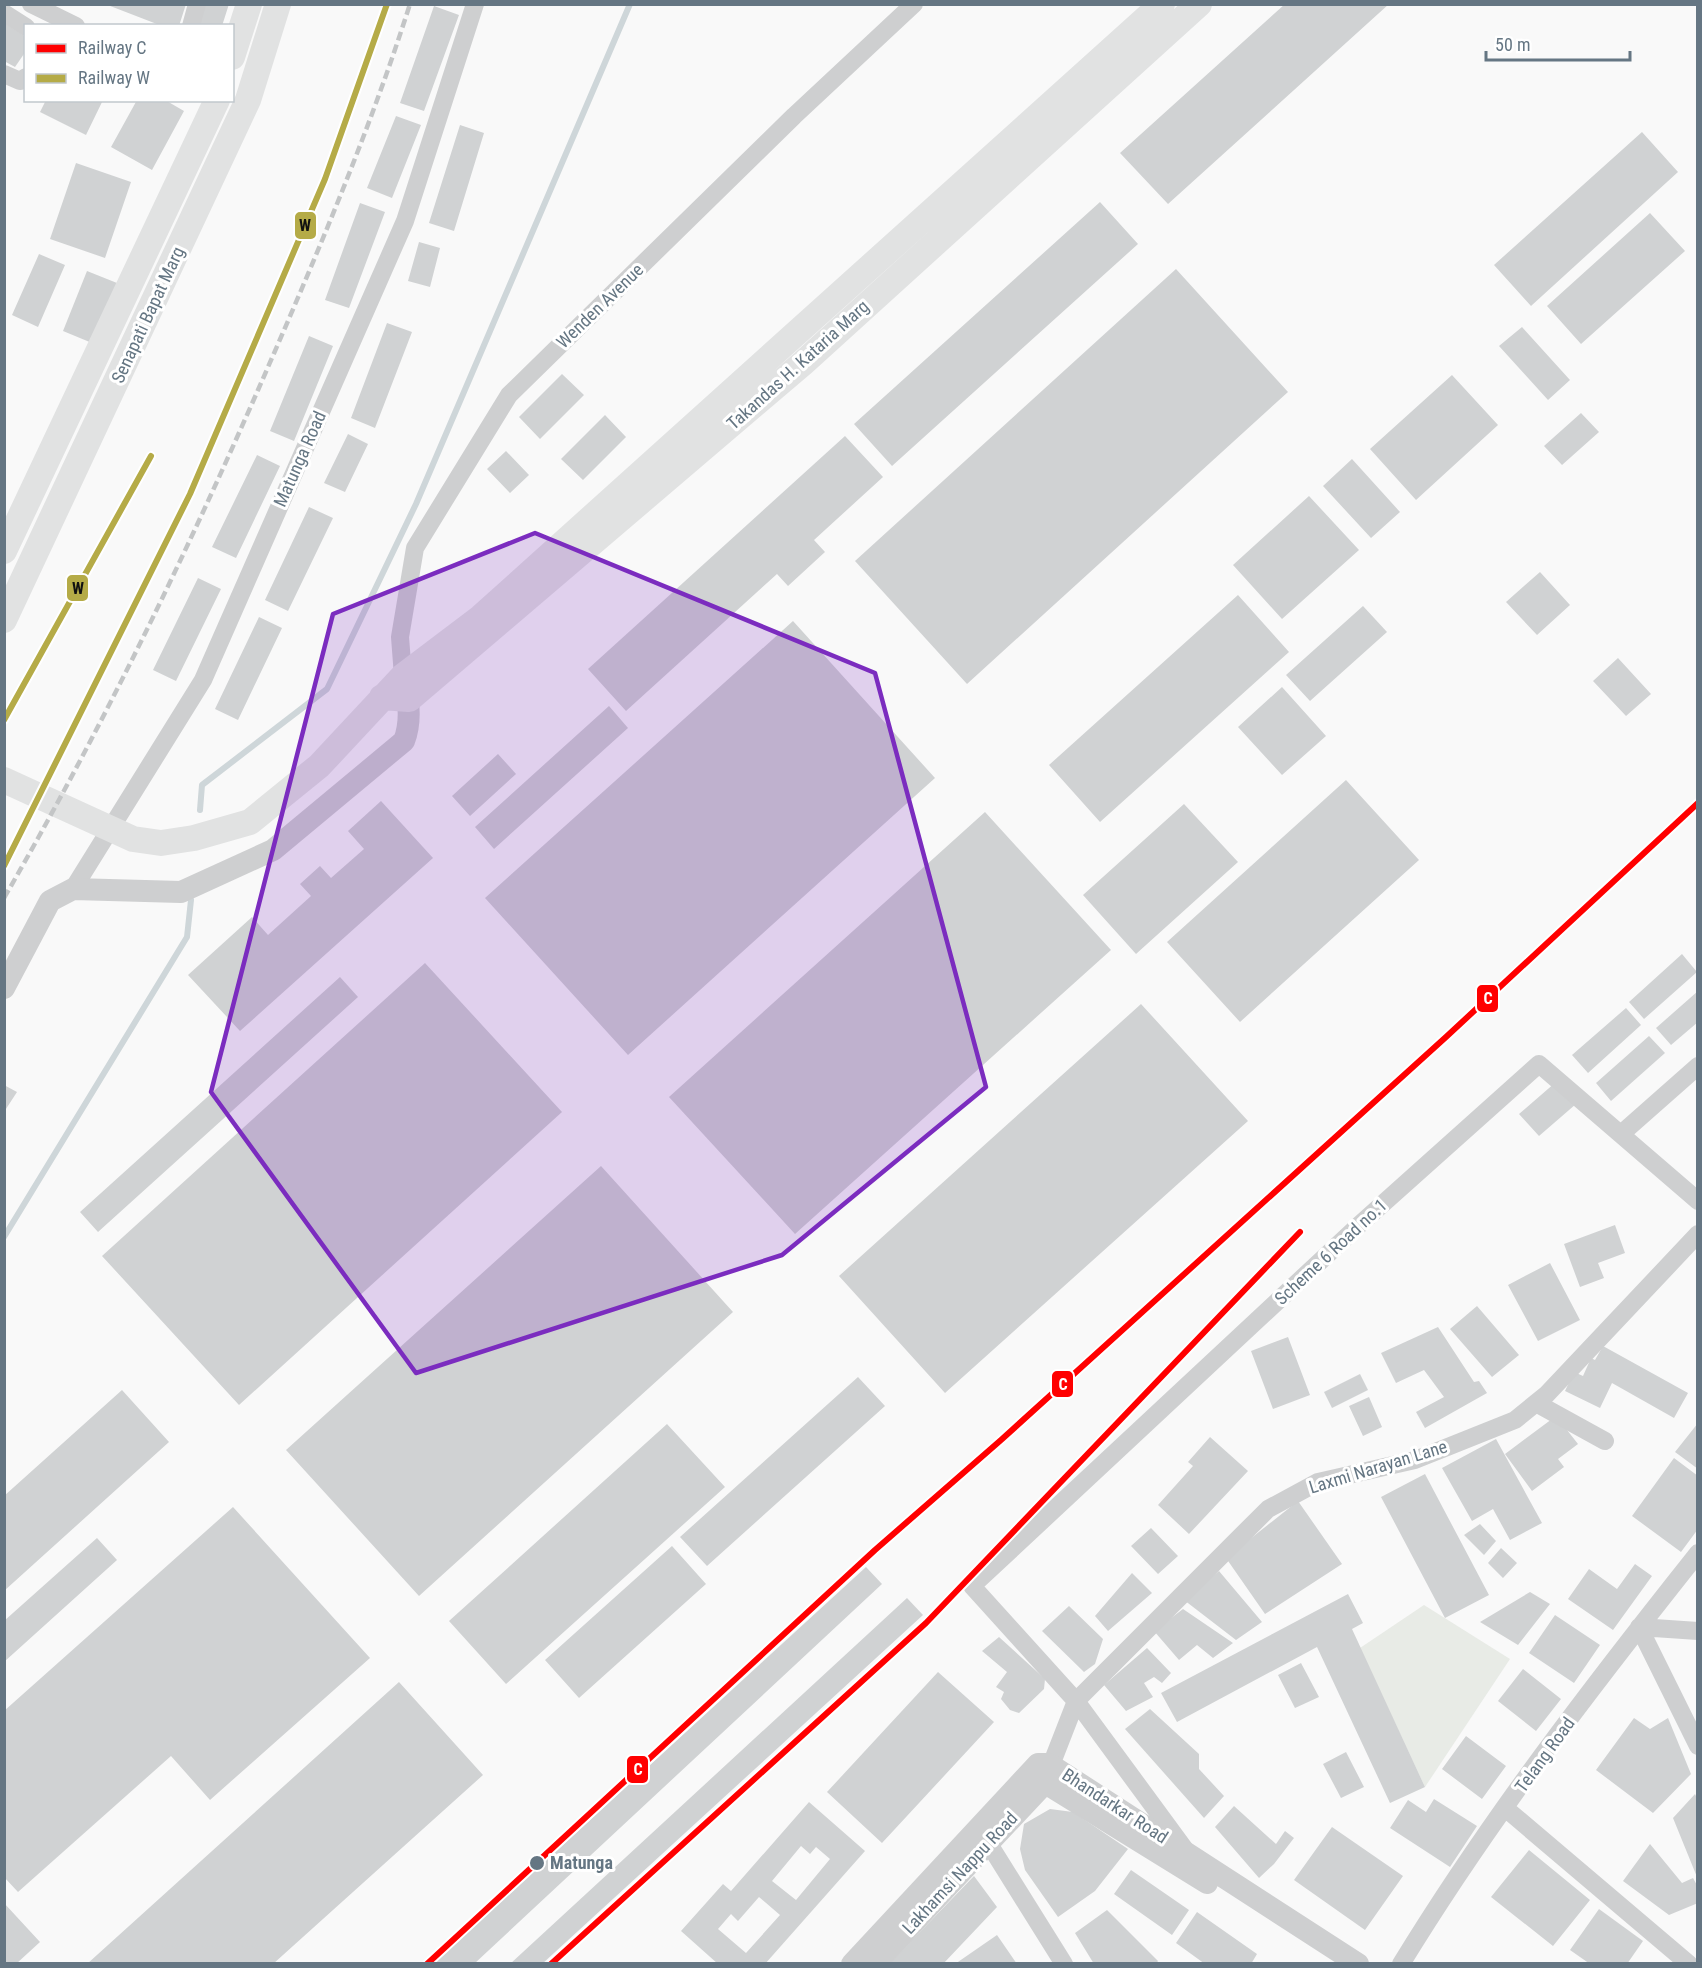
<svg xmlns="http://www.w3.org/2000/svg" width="1702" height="1968" font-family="'Roboto Condensed',sans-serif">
	<rect width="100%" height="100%" fill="#f9f9f9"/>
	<path fill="#e8ebe6" d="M 1424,1605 L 1510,1659 L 1425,1787 L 1360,1648 Z"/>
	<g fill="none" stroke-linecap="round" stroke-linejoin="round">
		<path stroke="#ced6d9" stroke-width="6" d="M 200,810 L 202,785 L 327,689 L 416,504 L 630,4
			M 4,1237 L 187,937 L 191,900"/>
	</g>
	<path fill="#d0d2d3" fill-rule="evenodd" d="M 105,4 L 186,4 L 179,26 L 162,26 Z
		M 201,4 L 229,4 L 222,26 L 194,26 Z
		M 1285,4 L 1389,4 L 1168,204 L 1120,153 Z
		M 434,6 L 459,15 L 424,111 L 400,103 Z
		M 4,23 L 26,37 L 26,51 L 15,67 L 4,61 Z
		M 46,100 L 103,100 L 86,135 L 40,112 Z
		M 137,100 L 165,100 L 184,111 L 152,170 L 111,147 Z
		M 396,116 L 421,125 L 392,198 L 367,188 Z
		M 460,125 L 484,133 L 454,231 L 429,223 Z
		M 1642,132 L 1678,172 L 1531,306 L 1494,265 Z
		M 76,163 L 131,182 L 105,258 L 50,239 Z
		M 1100,202 L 1138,244 L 892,466 L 854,424 Z
		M 360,203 L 385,212 L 349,308 L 325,300 Z
		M 1650,213 L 1685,251 L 1581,344 L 1547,306 Z
		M 419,242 L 440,248 L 430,287 L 408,281 Z
		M 39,254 L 65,265 L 38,327 L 12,315 Z
		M 1176,269 L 1288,392 L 967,684 L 855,561 Z
		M 87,271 L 117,283 L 92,343 L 63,331 Z
		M 387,323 L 412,332 L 375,428 L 351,418 Z
		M 1522,327 L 1570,380 L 1548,400 L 1499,346 Z
		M 309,336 L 333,346 L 294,441 L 270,431 Z
		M 562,374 L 584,395 L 540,439 L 519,417 Z
		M 1452,375 L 1498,425 L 1416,500 L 1370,449 Z
		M 1581,413 L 1599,432 L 1562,465 L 1544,446 Z
		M 605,415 L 626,437 L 583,480 L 561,459 Z
		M 348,434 L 368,444 L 345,492 L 324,483 Z
		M 845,436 L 883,477 L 814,540 L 825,552 L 788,586 L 777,574 L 626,711 L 588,669 Z
		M 506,451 L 529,475 L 510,493 L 487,469 Z
		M 257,455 L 280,466 L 236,558 L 212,547 Z
		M 1352,459 L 1400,512 L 1371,538 L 1323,486 Z
		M 1309,496 L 1359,550 L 1282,619 L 1233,565 Z
		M 309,507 L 333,518 L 288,611 L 265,600 Z
		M 1540,572 L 1570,605 L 1537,635 L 1506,602 Z
		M 198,578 L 221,589 L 176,681 L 153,670 Z
		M 1238,595 L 1289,652 L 1100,822 L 1049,765 Z
		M 1363,606 L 1387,632 L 1310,701 L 1286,675 Z
		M 259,617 L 282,628 L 238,720 L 215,709 Z
		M 793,621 L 935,778 L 628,1055 L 485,898 Z
		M 1618,658 L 1651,694 L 1626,716 L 1593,681 Z
		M 1282,687 L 1326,736 L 1282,775 L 1238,727 Z
		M 609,706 L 628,728 L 494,849 L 475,827 Z
		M 498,754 L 516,774 L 470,816 L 452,796 Z
		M 1346,780 L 1419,860 L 1240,1022 L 1167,942 Z
		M 381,801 L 433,858 L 240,1031 L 188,975 L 252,917 L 268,935 L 311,896 L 300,884 L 320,866 L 331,878 L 364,849 L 348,831 Z
		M 1184,804 L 1238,862 L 1136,954 L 1083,895 Z
		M 985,812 L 1111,950 L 795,1234 L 669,1097 Z
		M 1682,954 L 1697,972 L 1644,1019 L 1629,1002 Z
		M 425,963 L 562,1112 L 239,1405 L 102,1256 Z
		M 340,977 L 358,997 L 98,1232 L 80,1212 Z
		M 1698,991 L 1698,1022 L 1671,1045 L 1656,1028 Z
		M 1141,1004 L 1248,1121 L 945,1393 L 839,1276 Z
		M 1626,1008 L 1641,1025 L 1588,1073 L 1572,1055 Z
		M 1649,1036 L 1665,1053 L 1611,1101 L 1596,1083 Z
		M 1556,1082 L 1576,1104 L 1539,1136 L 1519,1114 Z
		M 4,1085 L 17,1092 L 4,1112 Z
		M 601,1166 L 733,1312 L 419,1596 L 286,1450 Z
		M 1615,1225 L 1625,1253 L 1598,1263 L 1604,1278 L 1580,1287 L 1564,1244 Z
		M 1550,1263 L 1580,1320 L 1538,1341 L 1508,1285 Z
		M 1477,1306 L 1519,1355 L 1492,1377 L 1450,1329 Z
		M 1438,1327 L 1474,1382 L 1479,1381 L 1487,1393 L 1425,1428 L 1416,1412 L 1444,1397 L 1424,1370 L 1396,1383 L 1381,1353 Z
		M 1288,1337 L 1310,1395 L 1273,1409 L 1251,1351 Z
		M 1603,1346 L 1688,1393 L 1674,1418 L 1612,1383 L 1600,1408 L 1565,1391 L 1574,1372 L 1583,1376 L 1591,1358 L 1595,1360 Z
		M 1360,1374 L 1368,1390 L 1332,1408 L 1324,1392 Z
		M 858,1377 L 885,1406 L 707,1566 L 680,1537 Z
		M 122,1390 L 169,1442 L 4,1591 L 4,1496 Z
		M 1369,1397 L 1382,1427 L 1363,1436 L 1349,1406 Z
		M 1556,1416 L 1578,1444 L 1558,1459 L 1564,1467 L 1532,1491 L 1505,1454 Z
		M 1698,1423 L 1698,1469 L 1675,1452 Z
		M 667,1424 L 725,1487 L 506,1684 L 449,1621 Z
		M 1210,1437 L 1248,1471 L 1189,1534 L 1158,1505 L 1193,1466 L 1188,1462 Z
		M 1496,1439 L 1542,1523 L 1510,1540 L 1493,1509 L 1472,1521 L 1442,1468 Z
		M 1674,1458 L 1698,1476 L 1698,1529 L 1681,1552 L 1632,1516 Z
		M 1425,1474 L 1489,1595 L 1445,1618 L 1381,1497 Z
		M 1298,1501 L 1342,1564 L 1265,1614 L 1226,1558 Z
		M 233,1507 L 370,1658 L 210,1800 L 171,1756 L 18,1892 L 4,1877 L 4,1711 Z
		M 1480,1524 L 1496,1541 L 1484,1555 L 1464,1535 Z
		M 1151,1528 L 1178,1556 L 1158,1574 L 1131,1546 Z
		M 97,1538 L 117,1560 L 4,1662 L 4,1621 Z
		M 672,1546 L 706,1584 L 579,1698 L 545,1660 Z
		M 1501,1548 L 1517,1563 L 1503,1578 L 1488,1563 Z
		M 1635,1564 L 1652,1576 L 1613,1630 L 1568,1599 L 1589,1569 L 1617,1589 Z
		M 866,1567 L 882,1584 L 474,1964 L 433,1964 Z
		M 1219,1571 L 1262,1622 L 1236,1640 L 1184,1600 Z
		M 1132,1573 L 1152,1593 L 1108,1631 L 1095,1616 Z
		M 1530,1592 L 1550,1604 L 1518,1645 L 1480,1622 Z
		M 1348,1594 L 1363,1623 L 1352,1629 L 1425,1787 L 1390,1803 L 1317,1647 L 1177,1722 L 1161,1693 Z
		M 907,1598 L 923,1615 L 542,1964 L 510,1964 Z
		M 1069,1606 L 1103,1639 L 1095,1664 L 1084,1672 L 1042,1631 Z
		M 1183,1609 L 1233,1643 L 1213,1658 L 1197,1645 L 1179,1660 L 1154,1631 Z
		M 1555,1615 L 1600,1645 L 1574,1683 L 1529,1653 Z
		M 999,1637 L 1045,1679 L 1044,1689 L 1019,1713 L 1010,1710 L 1001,1699 L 1004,1692 L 996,1687 L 1007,1672 L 982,1651 Z
		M 1147,1648 L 1171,1673 L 1162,1683 L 1154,1677 L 1144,1683 L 1153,1697 L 1126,1711 L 1104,1685 Z
		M 1301,1663 L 1319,1697 L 1295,1708 L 1278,1675 Z
		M 1523,1669 L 1561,1699 L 1536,1731 L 1498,1701 Z
		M 938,1672 L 994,1722 L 882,1843 L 827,1792 Z
		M 399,1682 L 483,1775 L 273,1964 L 87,1964 Z
		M 1150,1709 L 1199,1754 L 1199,1769 L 1224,1796 L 1204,1818 L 1125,1729 Z
		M 1634,1718 L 1650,1729 L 1668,1718 L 1691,1774 L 1653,1813 L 1596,1770 Z
		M 1466,1736 L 1506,1766 L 1482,1799 L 1442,1769 Z
		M 1346,1752 L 1364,1787 L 1341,1798 L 1323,1764 Z
		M 1695,1794 L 1698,1800 L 1697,1877 L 1673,1818 Z
		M 1434,1799 L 1477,1826 L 1450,1867 L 1390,1828 L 1408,1800 L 1426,1812 Z
		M 809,1802 L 865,1851 L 765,1964 L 718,1964 L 681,1931 L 723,1884 L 731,1891 ZM 801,1846 L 810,1854 L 816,1847 L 830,1859 L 796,1900 L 772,1881 ZM 759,1897 L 780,1915 L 746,1953 L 718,1929 L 731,1914 L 738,1921 Z
		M 1234,1806 L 1276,1844 L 1285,1831 L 1294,1838 L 1274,1864 L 1259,1878 L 1215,1827 Z
		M 1050,1809 L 1073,1812 L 1128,1849 L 1095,1891 L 1058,1917 L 1025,1870 L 1020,1849 L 1024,1824 Z
		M 1332,1827 L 1403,1876 L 1365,1930 L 1294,1880 Z
		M 1650,1844 L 1682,1883 L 1693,1878 L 1698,1887 L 1698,1903 L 1669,1915 L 1623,1881 Z
		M 1529,1850 L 1590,1900 L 1553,1946 L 1491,1897 Z
		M 1131,1870 L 1189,1910 L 1172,1935 L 1114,1894 Z
		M 974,1876 L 997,1907 L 943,1964 L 889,1964 Z
		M 4,1903 L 40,1942 L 16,1964 L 4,1964 Z
		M 1599,1909 L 1643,1941 L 1627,1964 L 1590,1964 L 1570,1950 Z
		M 1107,1910 L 1158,1961 L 1156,1964 L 1094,1964 L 1075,1933 Z
		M 1197,1912 L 1257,1954 L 1251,1964 L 1205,1964 L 1176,1943 Z
		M 997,1935 L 1017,1964 L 955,1964 Z"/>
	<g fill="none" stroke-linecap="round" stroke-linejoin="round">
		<path stroke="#cecfd0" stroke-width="18" d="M 31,4 L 76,26
			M 4,13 L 26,27
			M 191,26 L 197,4
			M 4,74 L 20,81 L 26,77
			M 403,676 L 400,637 L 415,548 L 509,395 L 794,116 L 914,4
			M 73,889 L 203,680 L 405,221 L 475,4
			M 1621,1134 L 1698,1066
			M 1536,1403 L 1605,1441
			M 1639,1627 L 1698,1746
			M 1639,1627 L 1698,1631
			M 1046,1778 L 1076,1701 L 1268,1509 L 1318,1482 L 1415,1460 L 1515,1420 L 1547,1394 L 1698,1234
			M 1505,1808 L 1689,1964
			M 989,1844 L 1064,1964
			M 1184,1848 L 1076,1701 L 972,1586 L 1358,1226 L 1539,1064 L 1698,1201
			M 1401,1964 C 1489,1820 1593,1685 1698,1553"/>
		<path stroke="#cecfd0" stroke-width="22" d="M 4,988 L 50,901 L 73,889 L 181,892 L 273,850 L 404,741 C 411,723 409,700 404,681
			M 852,1964 L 1038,1764 L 1049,1764 L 1358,1964
			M 875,1964 L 1045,1783 L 1207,1883"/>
		<path stroke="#e1e2e2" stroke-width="26" d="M 232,57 L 249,4
			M 4,551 L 217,100
			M 4,620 L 248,100 L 278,4
			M 382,697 L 409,699 L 803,363 L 1199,4
			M 4,780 L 133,839 L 161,843 L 194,838 L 250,822 L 319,766 L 403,676 L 481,617 L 1162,4"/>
		<path stroke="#c3c5c6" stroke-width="4.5" stroke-dasharray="9 4.5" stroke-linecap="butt" d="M 4,898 C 99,734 182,563 258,390 C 313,264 368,136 410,4"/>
		<defs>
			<path id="rail-1" d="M 427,1964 L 875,1550 L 1001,1440 L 1446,1037 L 1698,803
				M 551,1964 L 926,1623 L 1300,1232"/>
			<path id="rail-2" d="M 4,720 L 151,456
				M 4,866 L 190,494 L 325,179 L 387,4"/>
		</defs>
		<use href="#rail-1" stroke="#fff" stroke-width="10"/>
		<use href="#rail-2" stroke="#fff" stroke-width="10"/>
		<use href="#rail-1" stroke="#f00" stroke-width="6"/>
		<use href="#rail-2" stroke="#b5ab47" stroke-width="6"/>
	</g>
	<path fill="#7b2cbf" fill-opacity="0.2" stroke="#7b2cbf" stroke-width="4.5" stroke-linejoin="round" d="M 535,533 L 875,673 L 986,1087 L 782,1255 L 416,1373 L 211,1092 L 333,614 Z"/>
	<circle fill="#657683" stroke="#fff" stroke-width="2" cx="537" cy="1863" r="8"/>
	<g text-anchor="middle" stroke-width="6" stroke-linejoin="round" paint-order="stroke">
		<g font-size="18" fill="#657683" stroke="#fff">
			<text transform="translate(600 306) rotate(-44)" y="6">Wenden Avenue</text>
			<text transform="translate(148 315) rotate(-65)" y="6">Senapati Bapat Marg</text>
			<text transform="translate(798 365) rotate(-42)" y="6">Takandas H. Kataria Marg</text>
			<text transform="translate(300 459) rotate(-66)" y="6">Matunga Road</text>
			<text transform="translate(1331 1252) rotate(-43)" y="6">Scheme 6 Road no.1</text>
			<text transform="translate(1378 1467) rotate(-17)" y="6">Laxmi Narayan Lane</text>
			<text transform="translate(1545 1755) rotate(-54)" y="6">Telang Road</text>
			<text transform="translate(1115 1806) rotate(33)" y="6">Bhandarkar Road</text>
			<text transform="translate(960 1873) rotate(-47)" y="6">Lakhamsi Nappu Road</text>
		</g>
		<g font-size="18" font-weight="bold" fill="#657683" stroke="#fff" text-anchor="start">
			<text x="550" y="1869">Matunga</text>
		</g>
	</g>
	<g stroke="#fff" stroke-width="2">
		<rect x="294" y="211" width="23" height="29" rx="6" fill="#b5ab47"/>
		<rect x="66" y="574" width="23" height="28" rx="6" fill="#b5ab47"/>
		<rect x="1476" y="984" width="23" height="29" rx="6" fill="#f00"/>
		<rect x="1051" y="1370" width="23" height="28" rx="6" fill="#f00"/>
		<rect x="626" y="1755" width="23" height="29" rx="6" fill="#f00"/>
	</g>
	<g font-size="16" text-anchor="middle" font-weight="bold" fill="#fff">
		<text x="1488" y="1004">C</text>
		<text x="1063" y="1390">C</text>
		<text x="638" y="1775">C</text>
	</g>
	<g font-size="16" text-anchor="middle" font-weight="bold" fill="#111">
		<text x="305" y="231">W</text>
		<text x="78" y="594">W</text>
	</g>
	<rect width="1702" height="1968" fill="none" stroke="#657683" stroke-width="12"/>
	<rect x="24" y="24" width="210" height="78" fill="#ffffff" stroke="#c1c8cd" stroke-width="1.5"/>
	<rect x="36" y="44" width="30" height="9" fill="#ff0000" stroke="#c1c8cd" stroke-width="1.5"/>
	<text x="78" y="54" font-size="18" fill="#657683">Railway C</text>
	<rect x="36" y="74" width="30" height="9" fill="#b5ab47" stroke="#c1c8cd" stroke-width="1.5"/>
	<text x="78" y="84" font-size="18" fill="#657683">Railway W</text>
	<path d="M1486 51v9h144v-9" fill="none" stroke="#657683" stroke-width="3"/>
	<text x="1495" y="51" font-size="18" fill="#657683" stroke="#ffffff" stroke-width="4.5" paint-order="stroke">50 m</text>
</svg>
